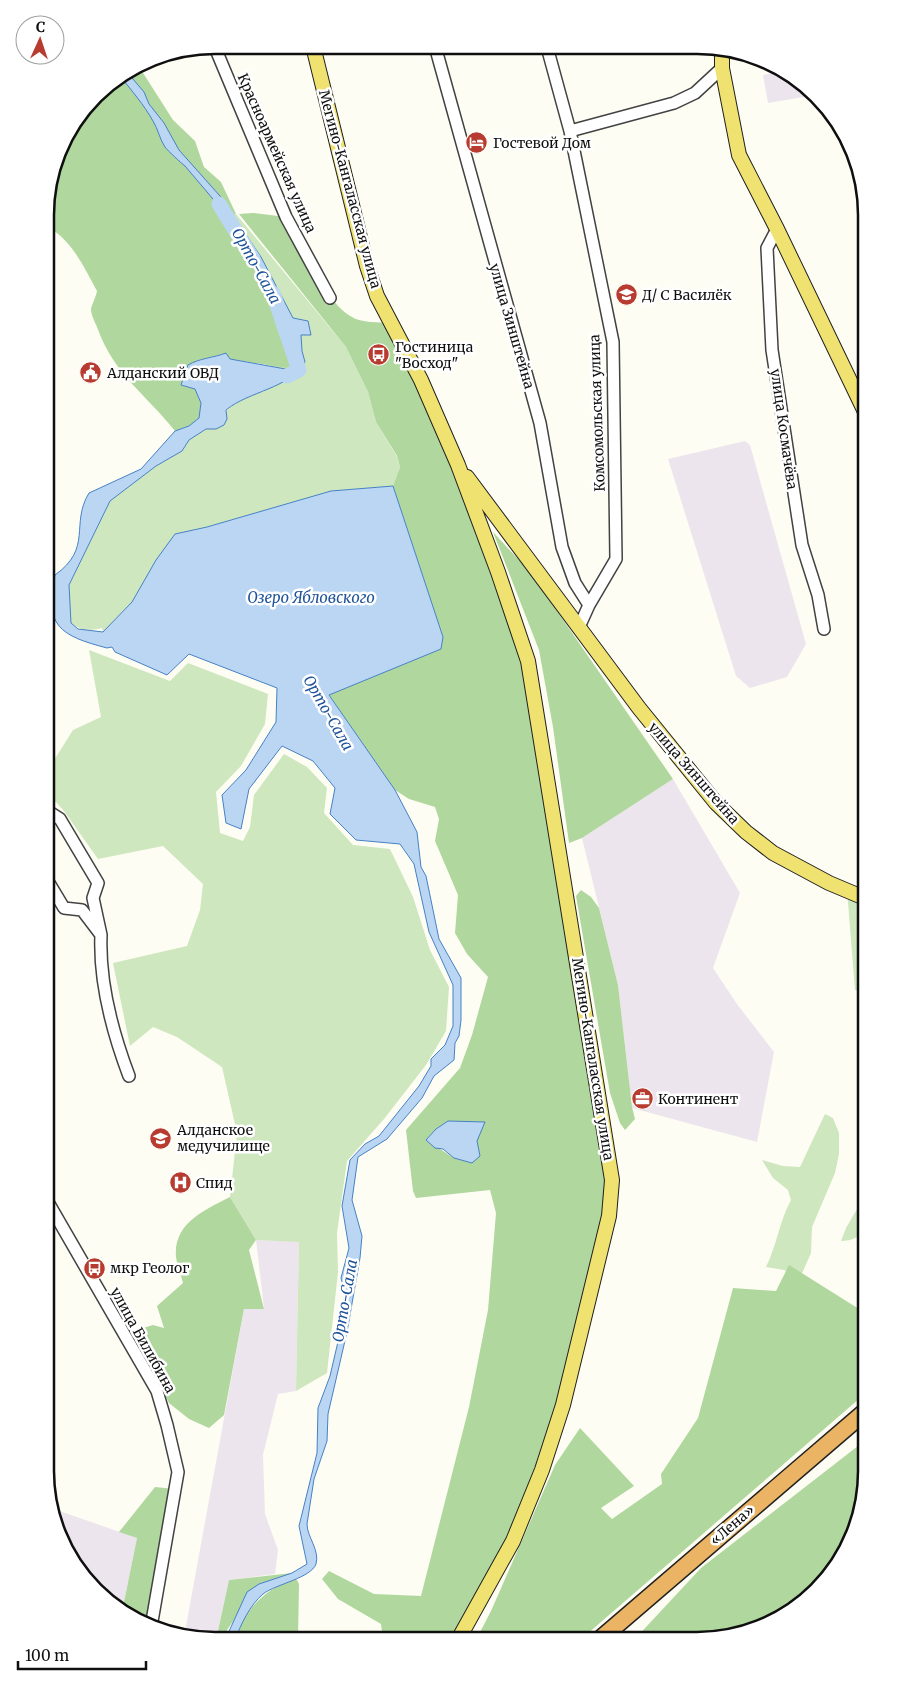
<svg xmlns="http://www.w3.org/2000/svg" width="912" height="1686" font-family="Merriweather,serif">
	<rect width="100%" height="100%" fill="#fefdf3"/>
	<path fill="#ede5ed" d="M 778,72 L 802,84 L 804,97 L 768,103 L 763,75 Z
		M 745,441 L 750,445 L 806,644 L 787,677 L 750,688 L 736,676 L 668,459 Z
		M 673,779 L 740,893 L 713,968 L 737,1004 L 774,1052 L 757,1142 L 632,1108 L 618,985 L 582,838 Z
		M 256,1240 L 299,1241 L 296,1391 L 278,1394 L 263,1455 L 265,1514 L 278,1550 L 275,1574 L 229,1580 L 216,1640 L 192,1640 L 184,1637 L 244,1309 L 264,1308 Z
		M 51,1508 L 137,1538 L 122,1612 L 103,1599 L 54,1526 Z"/>
	<path fill="#cee7be" d="M 236,214 L 346,347 L 368,392 L 376,422 L 397,457 L 400,467 L 393,486 L 331,491 L 207,527 L 175,534 L 132,602 L 103,632 L 102,628 C 90,631 81,631 71,623 L 69,585 L 110,501 L 156,466 L 182,451 L 189,440 L 206,429 L 216,429 C 230,401 238,400 267,390 L 276,298 L 229,219 Z
		M 89,650 L 170,681 L 188,663 L 268,694 L 265,724 L 241,766 L 216,792 L 220,833 L 243,841 L 250,827 L 254,795 L 284,754 L 307,767 L 327,788 L 324,813 L 353,845 L 390,849 L 413,897 L 430,950 L 449,987 L 446,1031 L 426,1065 L 384,1119 L 347,1161 L 337,1233 L 338,1272 L 327,1373 L 296,1391 L 299,1242 L 256,1240 L 230,1197 L 237,1133 L 222,1067 L 177,1037 L 153,1027 L 130,1046 L 113,963 L 187,946 L 200,910 L 203,884 L 163,846 L 98,859 L 64,811 L 46,791 L 46,773 L 73,730 L 101,717 Z
		M 847,890 L 867,899 L 867,994 L 855,990 Z
		M 825,1114 L 833,1118 L 839,1133 L 839,1154 L 835,1173 L 812,1227 L 811,1253 L 800,1278 L 784,1270 L 766,1267 C 777,1245 779,1222 791,1200 L 788,1190 L 773,1178 L 762,1160 L 783,1166 L 800,1167 Z
		M 867,1192 C 867,1214 871,1241 841,1241 L 846,1228 Z"/>
	<path fill="#b0d79e" fill-rule="evenodd" d="M 138,65 L 173,120 L 195,141 L 204,167 L 221,182 L 236,214 L 222,220 L 223,224 L 229,219 L 276,298 L 299,370 L 230,359 L 226,353 C 200,362 190,354 181,385 L 195,389 L 201,403 L 199,418 L 189,426 L 175,431 C 146,394 114,375 97,327 C 95,322 91,315 91,309 C 92,304 96,297 97,291 C 85,269 70,236 46,227 L 46,193 L 63,139 L 103,87 Z
		M 253,213 L 286,217 C 300,244 325,303 352,317 C 361,323 379,322 390,323 L 421,380 L 528,661 L 612,1180 L 542,1470 L 458,1640 L 383,1640 L 381,1624 L 338,1599 L 322,1579 L 329,1571 L 374,1594 L 421,1596 L 469,1407 L 488,1310 L 496,1213 L 490,1190 L 416,1198 L 413,1191 L 406,1130 L 460,1068 L 472,1035 L 488,977 L 467,954 L 455,933 L 458,895 L 435,841 L 439,819 L 435,807 L 409,799 L 395,790 L 329,695 L 441,649 L 443,637 L 393,486 L 400,467 L 397,456 L 376,422 L 368,392 L 346,347 L 239,214 ZM 448,1121 L 477,1141 L 480,1156 L 454,1158 L 426,1140 L 436,1129 Z
		M 493,532 L 530,572 L 673,779 L 582,838 L 569,843 L 553,727 L 539,650 Z
		M 581,890 L 591,897 L 599,908 L 618,985 L 632,1107 L 635,1119 L 625,1130 L 620,1123 L 610,1093 L 576,896 Z
		M 230,1197 L 256,1240 L 249,1250 L 264,1309 L 244,1309 L 224,1415 L 209,1428 L 189,1419 L 169,1403 L 133,1331 L 153,1325 L 164,1328 L 157,1306 L 183,1283 C 181,1275 177,1265 176,1257 C 173,1223 205,1210 230,1197 Z
		M 789,1265 L 867,1314 L 867,1392 L 579,1641 L 476,1640 L 491,1611 L 555,1465 L 580,1428 L 634,1486 L 601,1508 L 612,1519 L 662,1484 L 661,1474 L 698,1418 L 733,1288 L 776,1291 Z
		M 867,1439 L 867,1483 L 854,1536 L 832,1575 L 792,1612 L 752,1632 L 697,1641 L 633,1641 L 701,1568 Z
		M 155,1487 L 175,1489 L 151,1627 L 140,1624 L 122,1612 L 137,1538 L 119,1532 Z
		M 292,1573 L 259,1584 L 227,1630 L 225,1640 L 216,1640 L 229,1580 Z
		M 296,1578 L 299,1584 L 298,1640 L 235,1640 C 246,1607 264,1590 296,1578 Z"/>
	<path fill="#bad6f3" stroke="#4681c5" d="M 127,72 L 144,92 L 149,104 L 164,123 L 179,150 L 220,196 L 261,257 L 293,318 L 308,321 L 311,335 L 301,335 L 302,351 L 305,362 C 289,389 249,391 226,410 L 227,419 L 224,425 L 216,429 L 206,429 L 189,440 L 182,451 L 156,466 L 110,501 L 69,585 L 71,623 L 78,629 L 103,632 L 132,602 L 156,560 L 175,534 L 207,527 L 331,491 L 393,486 L 443,637 L 441,649 L 329,695 L 395,790 L 417,832 L 421,867 L 426,876 L 439,939 L 461,978 L 461,1020 L 459,1036 L 455,1043 L 454,1060 L 434,1076 L 422,1098 L 387,1139 L 358,1157 L 352,1200 L 362,1236 L 360,1258 L 347,1332 L 328,1414 L 327,1441 L 314,1479 L 307,1524 C 307,1537 320,1550 316,1564 C 311,1578 276,1584 263,1594 C 250,1605 241,1624 235,1640 L 225,1640 L 247,1592 L 259,1584 L 292,1573 L 307,1564 L 299,1526 L 317,1453 L 318,1408 L 330,1376 L 340,1333 L 345,1293 L 341,1278 L 349,1248 L 342,1206 L 350,1160 L 365,1144 L 379,1136 L 419,1086 L 431,1066 L 431,1059 L 445,1045 L 453,1026 L 453,985 L 429,932 L 414,864 L 400,844 L 356,840 L 330,814 L 335,788 L 313,761 L 282,746 L 249,789 L 241,829 L 226,823 L 222,795 L 246,770 L 276,722 L 277,688 L 189,654 L 167,675 L 115,652 L 112,647 L 107,648 C 61,636 43,626 55,575 C 93,548 70,524 89,493 L 141,469 L 175,431 L 189,426 L 199,418 L 201,403 L 195,389 L 181,385 L 188,365 C 200,358 213,358 226,353 L 230,359 L 291,370 L 300,360 L 296,342 L 286,317 L 276,307 L 246,250 L 235,225 L 185,166 C 181,163 167,150 165,147 C 160,140 158,129 153,121 C 144,105 132,91 120,76 Z
		M 448,1121 L 485,1122 L 477,1141 L 480,1156 L 472,1163 L 454,1158 L 443,1149 L 435,1148 L 426,1140 L 436,1129 Z"/>
	<g fill="none" stroke-linecap="round" stroke-linejoin="round">
		<path stroke="#bad6f3" stroke-width="15" d="M 219,204 L 253,259
			M 273,293 L 299,370 L 287,376"/>
		<defs>
			<path id="minor" d="M 214,45 L 286,217 L 330,298
				M 435,46 L 540,423 L 562,547 L 575,583 L 589,605
				M 547,47 L 570,131 L 613,342 L 616,559 L 589,605 L 580,625
				M 570,131 L 674,103 L 695,93 L 722,68
				M 777,229 L 767,248 L 772,350 L 802,545 L 818,595 L 824,629
				M 46,878 L 64,908 L 82,910 L 101,935 L 93,898 L 98,883 L 60,819 L 46,810
				M 101,935 C 99,983 112,1031 129,1076
				M 45,1197 L 157,1391 L 167,1425 L 178,1472 L 151,1627"/>
			<path id="major" d="M 313,46 L 367,266 L 377,296 L 421,380 L 458,465 L 498,572 L 528,661 L 612,1180 L 609,1216 L 563,1405 L 542,1470 L 513,1541 L 458,1640
				M 722,48 L 722,68 L 739,155 L 777,229 L 867,416
				M 467,477 L 639,708 L 716,803 L 746,832 L 773,853 L 829,883 L 867,899"/>
			<path id="highway" d="M 598,1641 L 867,1410"/>
		</defs>
		<use href="#minor" stroke="#424242" stroke-width="14"/>
		<use href="#major" stroke="#202020" stroke-width="16"/>
		<use href="#highway" stroke="#202020" stroke-width="19"/>
		<use href="#minor" stroke="#fff" stroke-width="11"/>
		<use href="#major" stroke="#f0e271" stroke-width="14"/>
		<use href="#highway" stroke="#ebb464" stroke-width="16"/>
	</g>
	<defs>
		<symbol id="hotel-disc" viewBox="-11 -11 22 22"><circle r="9.5" fill="#b73c2f" stroke="#fff"/><path d="M-6-4.5h1.5V1H6V5H4.5V3h-9V5H-6ZM-4 0a1.8 1.8 0 1 1 3.6 0ZM.5 0V-2.5h3Q6-2.5 6 0Z" fill="#fff"/></symbol>
		<symbol id="school-disc" viewBox="-11 -11 22 22"><circle r="9.5" fill="#b73c2f" stroke="#fff"/><path d="M0-5L7-2L0 1L-7-2ZM-4 1L0 2.5L4 1V4Q0 6-4 4Z" fill="#fff"/></symbol>
		<symbol id="bus-disc" viewBox="-11 -11 22 22"><circle r="9.5" fill="#b73c2f" stroke="#fff"/><path d="M-5-6H5V4H4V6H2V4H-2V6H-4V4H-5ZM-3.5-4V0h7V-4ZM-3.5 1.2v1.5H-2V1.2ZM2 1.2v1.5H3.5V1.2Z" fill="#fff"/></symbol>
		<symbol id="civic-disc" viewBox="-11 -11 22 22"><circle r="9.5" fill="#b73c2f" stroke="#fff"/><path d="M-.6-6.5H3V-4.5H.6V-3L4-1V1h2V6H-6V1h2V-1L-.6-3ZM-1.2 2.5V6h2.4V2.5Z" fill="#fff"/></symbol>
		<symbol id="office-disc" viewBox="-11 -11 22 22"><circle r="9.5" fill="#b73c2f" stroke="#fff"/><path d="M-6-3h4V-5.5h4V-3h4V5H-6ZM-1-4.5V-3h2v-1.5ZM-6 0V1H6V0Z" fill="#fff"/></symbol>
		<symbol id="university-disc" viewBox="-11 -11 22 22"><circle r="9.5" fill="#b73c2f" stroke="#fff"/><path d="M0-5L7-2L0 1L-7-2ZM-4 1L0 2.5L4 1V4Q0 6-4 4Z" fill="#fff"/></symbol>
		<symbol id="hospital-disc" viewBox="-11 -11 22 22"><circle r="9.5" fill="#b73c2f" stroke="#fff"/><path d="M-5-5h3v3.5h4V-5h3V5h-3V1.5h-4V5h-3Z" fill="#fff"/></symbol>
	</defs>
	<g fill-rule="evenodd">
		<use href="#hotel-disc" x="464" y="130" width="25" height="25"/>
		<use href="#school-disc" x="614" y="282" width="25" height="25"/>
		<use href="#bus-disc" x="366" y="342" width="25" height="25"/>
		<use href="#civic-disc" x="78" y="360" width="25" height="25"/>
		<use href="#office-disc" x="630" y="1086" width="25" height="25"/>
		<use href="#university-disc" x="148" y="1126" width="25" height="25"/>
		<use href="#hospital-disc" x="168" y="1170" width="25" height="25"/>
		<use href="#bus-disc" x="82" y="1256" width="25" height="25"/>
	</g>
	<g text-anchor="middle" stroke-width="5" stroke-linejoin="round" paint-order="stroke">
		<g font-size="14" fill="#0f0f0f" stroke="#fff" text-anchor="start">
			<text x="493" y="148">Гостевой Дом</text>
			<text x="642" y="300">Д/ С Василёк</text>
			<text x="395" y="352">Гостиница<tspan x="395" dy="16">"Восход"</tspan></text>
			<text x="107" y="378">Алданский ОВД</text>
			<text x="658" y="1104">Континент</text>
			<text x="177" y="1135">Алданское<tspan x="177" dy="16">медучилище</tspan></text>
			<text x="196" y="1188">Спид</text>
			<text x="110" y="1273">мкр Геолог</text>
		</g>
		<g font-size="14" fill="#0f0f0f" stroke="#fff">
			<text transform="translate(277 153) rotate(66)" y="5">Красноармейская улица</text>
			<text transform="translate(350 189) rotate(75)" y="5">Мегино-Кангаласская улица</text>
			<text transform="translate(512 326) rotate(74)" y="5">улица Зинштейна</text>
			<text transform="translate(597 413) rotate(-92)" y="5">Комсомольская улица</text>
			<text transform="translate(784 429) rotate(82)" y="5">улица Космачёва</text>
			<text transform="translate(694 773) rotate(49)" y="5">улица Зинштейна</text>
			<text transform="translate(593 1059) rotate(81)" y="5">Мегино-Кангаласская улица</text>
			<text transform="translate(143 1340) rotate(61)" y="5">улица Билибина</text>
			<text transform="translate(732 1525) rotate(-41)" y="5">«Лена»</text>
		</g>
		<g font-size="15" font-style="italic" fill="#20549a" stroke="#fff">
			<text transform="translate(256 266) rotate(61)" y="5">Орто-Сала</text>
			<text x="311" y="603">Озеро Ябловского</text>
			<text transform="translate(328 713) rotate(60)" y="5">Орто-Сала</text>
			<text transform="translate(345 1301) rotate(-80)" y="5">Орто-Сала</text>
		</g>
	</g>
	<path d="M0 0H912V1686H0ZM215 54H697A161 161 0 0 1 858 215V1471A161 161 0 0 1 697 1632H215A161 161 0 0 1 54 1471V215A161 161 0 0 1 215 54Z" fill="#fff" fill-rule="evenodd"/>
	<path fill="none" stroke="#0f0f0f" stroke-width="2.5" d="M215 54H697A161 161 0 0 1 858 215V1471A161 161 0 0 1 697 1632H215A161 161 0 0 1 54 1471V215A161 161 0 0 1 215 54Z"/>
	<g transform="translate(40 40) rotate(3)"><circle r="24" fill="#ffffff" stroke="#9f9f9f"/>
	<path d="M0-4L9 19L0 12L-9 19Z" fill="#b73c2f"/>
	<text y="-8" font-size="14" font-weight="bold" text-anchor="middle" fill="#0f0f0f">С</text>
	</g>
	<path d="M18 1661v8h128v-8" fill="none" stroke="#0f0f0f" stroke-width="2.5"/>
	<text x="25" y="1661" font-size="15" fill="#0f0f0f" stroke="#ffffff" stroke-width="4" paint-order="stroke">100 m</text>
</svg>
